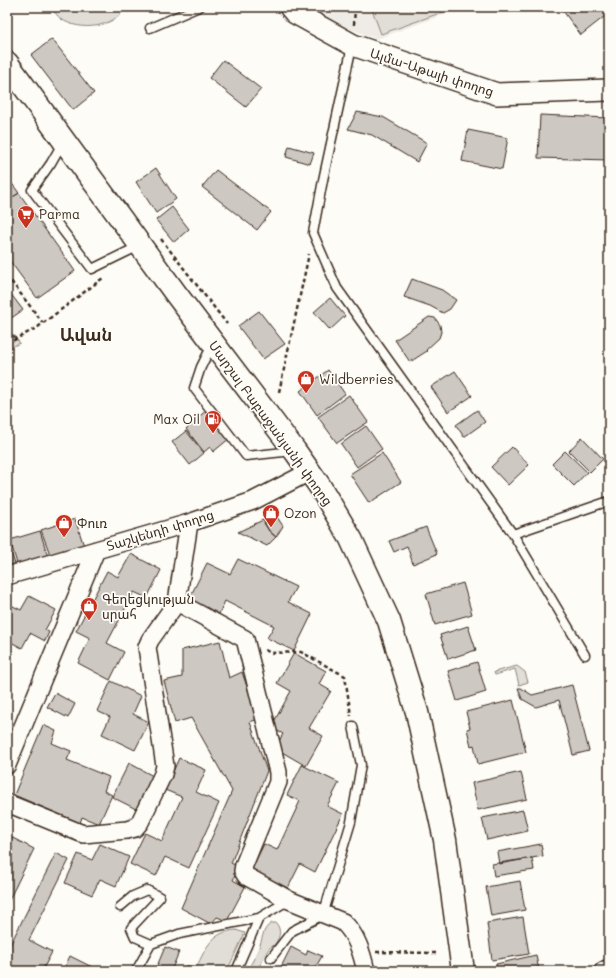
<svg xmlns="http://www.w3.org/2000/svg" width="616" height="978" font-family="Mali,'Noto Sans Armenian',sans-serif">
	<rect width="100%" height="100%" fill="#fdfcf7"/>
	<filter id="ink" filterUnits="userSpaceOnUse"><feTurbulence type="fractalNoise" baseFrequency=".025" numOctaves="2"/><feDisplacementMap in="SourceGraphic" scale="8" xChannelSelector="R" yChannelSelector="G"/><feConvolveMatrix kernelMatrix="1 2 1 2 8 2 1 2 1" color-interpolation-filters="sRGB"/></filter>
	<g filter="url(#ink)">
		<path fill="#efece7" d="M 290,7 L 465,7 L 377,39 Z"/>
		<path fill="#e1ded7" stroke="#8e847a" d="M 51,7 L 126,7 C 114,28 80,32 61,19 C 57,16 54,11 51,7 Z
			M 371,7 L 457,7 L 381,34 Z
			M 7,329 L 20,343 L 7,349 Z
			M 517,666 L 525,672 L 528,682 L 519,685 L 515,669 L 495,675 L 494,672 Z
			M 272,923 L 276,923 C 282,930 280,939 273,946 C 271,947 269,948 268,950 C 263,956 261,964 258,971 L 247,971 C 252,962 257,954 260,945 C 263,936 263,928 272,923 Z
			M 236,930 L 245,933 L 227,971 L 203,971 L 196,968 C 206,948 211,932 236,930 Z"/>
		<path fill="#cdc8c2" stroke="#3b2a1e" d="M 560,7 L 609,7 L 609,13 L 581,35 Z
			M 52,39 L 94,93 L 73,110 L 31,55 Z
			M 223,60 L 261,89 L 246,107 L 209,78 Z
			M 357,112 L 383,117 L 427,143 L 417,162 L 372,135 L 348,129 Z
			M 540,115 L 609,118 L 609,160 L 538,158 Z
			M 468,130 L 508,138 L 502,169 L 462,161 Z
			M 289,146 L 314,153 L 310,164 L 286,157 Z
			M 156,168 L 176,199 L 156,213 L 136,182 Z
			M 216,170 L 271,212 L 257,230 L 202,187 Z
			M 7,177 L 19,193 L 7,201 Z
			M 19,193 L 75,271 L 37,298 L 7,257 L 7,201 Z
			M 172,207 L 189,229 L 174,242 L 156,220 Z
			M 412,279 L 442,290 L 456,300 L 450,309 L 443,313 L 430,306 L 404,297 Z
			M 7,289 L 23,310 L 7,321 Z
			M 330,298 L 345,316 L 330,330 L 314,312 Z
			M 259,311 L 285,344 L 263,359 L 238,326 Z
			M 429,317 L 435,318 L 440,325 L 441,332 L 439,338 L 426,350 L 427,351 L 410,362 L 395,340 Z
			M 328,370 L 345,394 L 317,415 L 300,391 Z
			M 455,371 L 472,396 L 448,412 L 431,387 Z
			M 349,395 L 368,422 L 337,443 L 318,417 Z
			M 207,410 L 230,438 L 213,452 L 210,447 L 204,452 L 186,429 L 192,424 L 191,423 Z
			M 477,410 L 485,422 L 464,437 L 456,425 Z
			M 366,426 L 382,449 L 357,467 L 341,444 Z
			M 186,431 L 204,453 L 190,465 L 172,442 Z
			M 582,437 L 603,459 L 590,472 L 569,451 Z
			M 512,447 L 529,465 L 508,485 L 491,467 Z
			M 565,451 L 587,472 L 574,486 L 552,464 Z
			M 382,453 L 401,482 L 369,503 L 350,474 Z
			M 277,517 L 283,526 L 276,537 L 269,531 L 264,523 Z
			M 75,519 L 84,546 L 51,557 L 41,530 Z
			M 263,520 L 269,531 L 276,537 L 267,546 L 238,532 Z
			M 426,527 L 437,554 L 413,564 L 407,546 L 394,552 L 389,541 Z
			M 40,531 L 48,557 L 18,567 L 10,540 Z
			M 7,543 L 8,543 L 15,564 L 7,566 Z
			M 131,554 L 161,570 L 147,598 L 134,592 L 107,643 L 124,652 L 110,680 L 78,663 L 90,638 L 76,631 L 107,571 L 118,577 Z
			M 238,559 L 296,587 L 288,602 L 312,614 L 294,651 L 267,638 L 274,626 L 225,601 L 219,614 L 189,599 L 207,563 L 230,574 Z
			M 463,583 L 472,614 L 435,625 L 426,594 Z
			M 29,596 L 56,610 L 45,630 L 49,632 L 45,641 L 30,633 L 22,648 L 7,640 L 7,608 L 9,604 L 21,610 Z
			M 468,626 L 476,650 L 448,659 L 440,635 Z
			M 220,641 L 229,678 L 242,672 L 258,719 L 250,722 L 267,771 L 231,863 L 239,867 L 233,880 L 245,887 L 227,921 L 217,917 L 211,924 L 181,908 L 232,791 L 191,718 L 175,723 L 164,681 L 182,677 L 182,650 Z
			M 294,653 L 326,671 L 319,684 L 331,691 L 309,728 L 323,736 L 306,766 L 275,748 L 283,734 L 271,727 L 291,691 L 277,683 Z
			M 477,662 L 486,692 L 457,701 L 448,671 Z
			M 111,681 L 141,696 L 133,714 L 149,722 L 135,750 L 102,734 L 110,717 L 97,711 Z
			M 572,685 L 589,751 L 573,755 L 559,700 L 536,707 L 522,699 L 518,688 L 521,688 L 532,695 Z
			M 55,693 L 75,704 L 68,718 L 47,707 Z
			M 513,700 L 526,752 L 478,764 L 474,745 L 471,746 L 467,729 L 470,728 L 466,712 Z
			M 43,725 L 56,731 L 52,743 L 71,751 L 67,760 L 109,777 L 104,791 L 112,795 L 99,824 L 82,817 L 80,823 L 14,795 Z
			M 179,758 L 206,770 L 196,792 L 219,803 L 189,868 L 165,857 L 156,876 L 130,864 L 145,833 L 162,841 L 182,797 L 165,790 Z
			M 129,763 L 153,776 L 136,809 L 112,797 Z
			M 302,765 L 339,783 L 327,806 L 343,814 L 315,872 L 300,864 L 288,888 L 251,870 L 264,844 L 277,850 L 300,801 L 287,795 Z
			M 521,772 L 527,799 L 478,810 L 472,783 Z
			M 523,810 L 528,831 L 487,840 L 482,818 Z
			M 7,835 L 34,849 L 7,904 Z
			M 100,844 L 129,857 L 116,886 L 100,879 L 92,895 L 65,883 L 78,854 L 92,860 Z
			M 541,844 L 543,856 L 499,864 L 497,852 Z
			M 56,853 L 69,860 L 29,940 L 52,952 L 42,971 L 7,971 L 7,951 Z
			M 532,858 L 534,870 L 494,876 L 492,864 Z
			M 520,881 L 525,910 L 491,916 L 486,887 Z
			M 523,917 L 529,954 L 492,960 L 487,923 Z
			M 165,947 L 179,952 L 171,971 L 155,971 Z
			M 291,947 L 306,955 L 308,950 L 322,956 L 314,970 L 316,971 L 279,971 Z
			M 536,955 L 539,971 L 497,971 L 496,964 Z
			M 70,956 L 100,971 L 63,971 Z"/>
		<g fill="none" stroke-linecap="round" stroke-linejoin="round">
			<defs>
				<path id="service" d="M 150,28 L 199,7
					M 352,46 L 323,180 L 313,233 L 337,288 L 513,534 L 585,655
					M 63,142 L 51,163 L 32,190 L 92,269 L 139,246
					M 212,345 L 201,367 L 194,388 L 246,456 L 293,451
					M 513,534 L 609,501
					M 120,907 L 133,896 L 147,890 L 160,897 L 131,928 L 135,937 L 151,944
					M 271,958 L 292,931 L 323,915 L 351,822 L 361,765 L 353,726
					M 136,971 L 151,944 L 179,934 L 259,918 L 289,900
					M 187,971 L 188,971
					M 236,971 L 259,918"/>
				<path id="minor" d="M 189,523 L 177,602 L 245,639 L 278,772 L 278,782 L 244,865 L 243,871 L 246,876 L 289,900 L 343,922 C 357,935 362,954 366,971
					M 7,576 L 189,523 L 253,501 L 309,472
					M 7,765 L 96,550
					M 7,803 L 83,834 L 127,830 L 135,828 L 140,822 L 163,774 L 165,766 L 147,647 L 150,640 L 177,602
					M 603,971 L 609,968"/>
				<path id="tertiary" d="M 290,7 L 295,13 L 353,45 L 497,94 L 609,90"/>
				<path id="secondary" d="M 7,63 L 176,294 L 295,451 L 319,485 L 351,539 L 389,621 L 417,712 L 445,840 L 463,971"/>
			</defs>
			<use href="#service" stroke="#3b2a1e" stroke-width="11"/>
			<use href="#minor" stroke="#3b2a1e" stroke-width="20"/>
			<use href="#tertiary" stroke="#3b2a1e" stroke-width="24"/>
			<use href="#secondary" stroke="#3b2a1e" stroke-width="25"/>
			<path stroke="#3b2a1e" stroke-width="2.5" stroke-dasharray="4 3" stroke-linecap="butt" d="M 354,25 L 355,7
				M 161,239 L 227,324
				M 7,276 L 43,323
				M 7,331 L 17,339
				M 7,344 L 38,327 L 103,278
				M 279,392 L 309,254
				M 265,650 L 271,653 L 301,652 L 345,676 L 351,716
				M 376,952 L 436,953"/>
			<use href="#service" stroke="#fdfcf7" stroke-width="8"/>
			<use href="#minor" stroke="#fdfcf7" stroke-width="17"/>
			<use href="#tertiary" stroke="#fdfcf7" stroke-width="21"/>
			<use href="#secondary" stroke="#fdfcf7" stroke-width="22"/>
		</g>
	</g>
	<defs>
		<symbol id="supermarket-pin" viewBox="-11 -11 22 30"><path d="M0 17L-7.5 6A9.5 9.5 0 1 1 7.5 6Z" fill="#c8321e" stroke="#fdfcf7"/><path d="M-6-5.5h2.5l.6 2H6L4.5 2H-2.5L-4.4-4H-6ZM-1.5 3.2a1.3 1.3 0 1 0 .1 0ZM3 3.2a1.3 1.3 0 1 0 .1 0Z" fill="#fff"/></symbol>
		<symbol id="shop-pin" viewBox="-11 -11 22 30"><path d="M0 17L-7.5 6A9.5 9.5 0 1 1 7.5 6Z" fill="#c8321e" stroke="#fdfcf7"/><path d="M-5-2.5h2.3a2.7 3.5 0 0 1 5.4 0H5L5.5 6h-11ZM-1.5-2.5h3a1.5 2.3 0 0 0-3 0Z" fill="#fff"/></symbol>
		<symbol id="fuel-pin" viewBox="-11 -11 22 30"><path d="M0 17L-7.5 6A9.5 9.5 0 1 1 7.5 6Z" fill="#c8321e" stroke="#fdfcf7"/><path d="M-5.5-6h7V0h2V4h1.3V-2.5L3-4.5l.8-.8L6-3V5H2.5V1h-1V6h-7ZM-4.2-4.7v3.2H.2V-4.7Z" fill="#fff"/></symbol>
	</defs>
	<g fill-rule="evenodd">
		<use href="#supermarket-pin" x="16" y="204" width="20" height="27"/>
		<use href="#shop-pin" x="296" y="369" width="20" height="27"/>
		<use href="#fuel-pin" x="203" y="409" width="20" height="27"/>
		<use href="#shop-pin" x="261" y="503" width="20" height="27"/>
		<use href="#shop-pin" x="54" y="513" width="20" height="27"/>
		<use href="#shop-pin" x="79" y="596" width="20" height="27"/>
	</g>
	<g text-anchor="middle" stroke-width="3.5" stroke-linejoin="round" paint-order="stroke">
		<g font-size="13" fill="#3b2a1e" stroke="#fdfcf7">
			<text transform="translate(432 72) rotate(18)" y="5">Ալմա-Աթայի փողոց</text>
			<text transform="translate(271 423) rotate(54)" y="5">Մարշալ Բաբաջանյանի փողոց</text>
			<text transform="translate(160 530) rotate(-17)" y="5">Տաշկենդի փողոց</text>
		</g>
		<g font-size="13" fill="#3b2a1e" stroke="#fdfcf7" text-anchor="start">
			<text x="39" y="219">Parma</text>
			<text x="319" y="384">Wildberries</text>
			<text x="200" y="424" text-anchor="end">Max Oil</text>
			<text x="284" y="518">Ozon</text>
			<text x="77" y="528">Փուռ</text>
			<text x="102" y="604">Գեղեցկության<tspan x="102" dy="15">սրահ</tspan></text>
		</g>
		<g font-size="17" font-weight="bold" fill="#3b2a1e" stroke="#fdfcf7">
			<text x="86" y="341">Ավան</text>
		</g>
	</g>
	<rect width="616" height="978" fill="none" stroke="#fdfcf7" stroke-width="24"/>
	<rect x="12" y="12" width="592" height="954" fill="none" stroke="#3b2a1e" stroke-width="1.5" filter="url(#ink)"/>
</svg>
